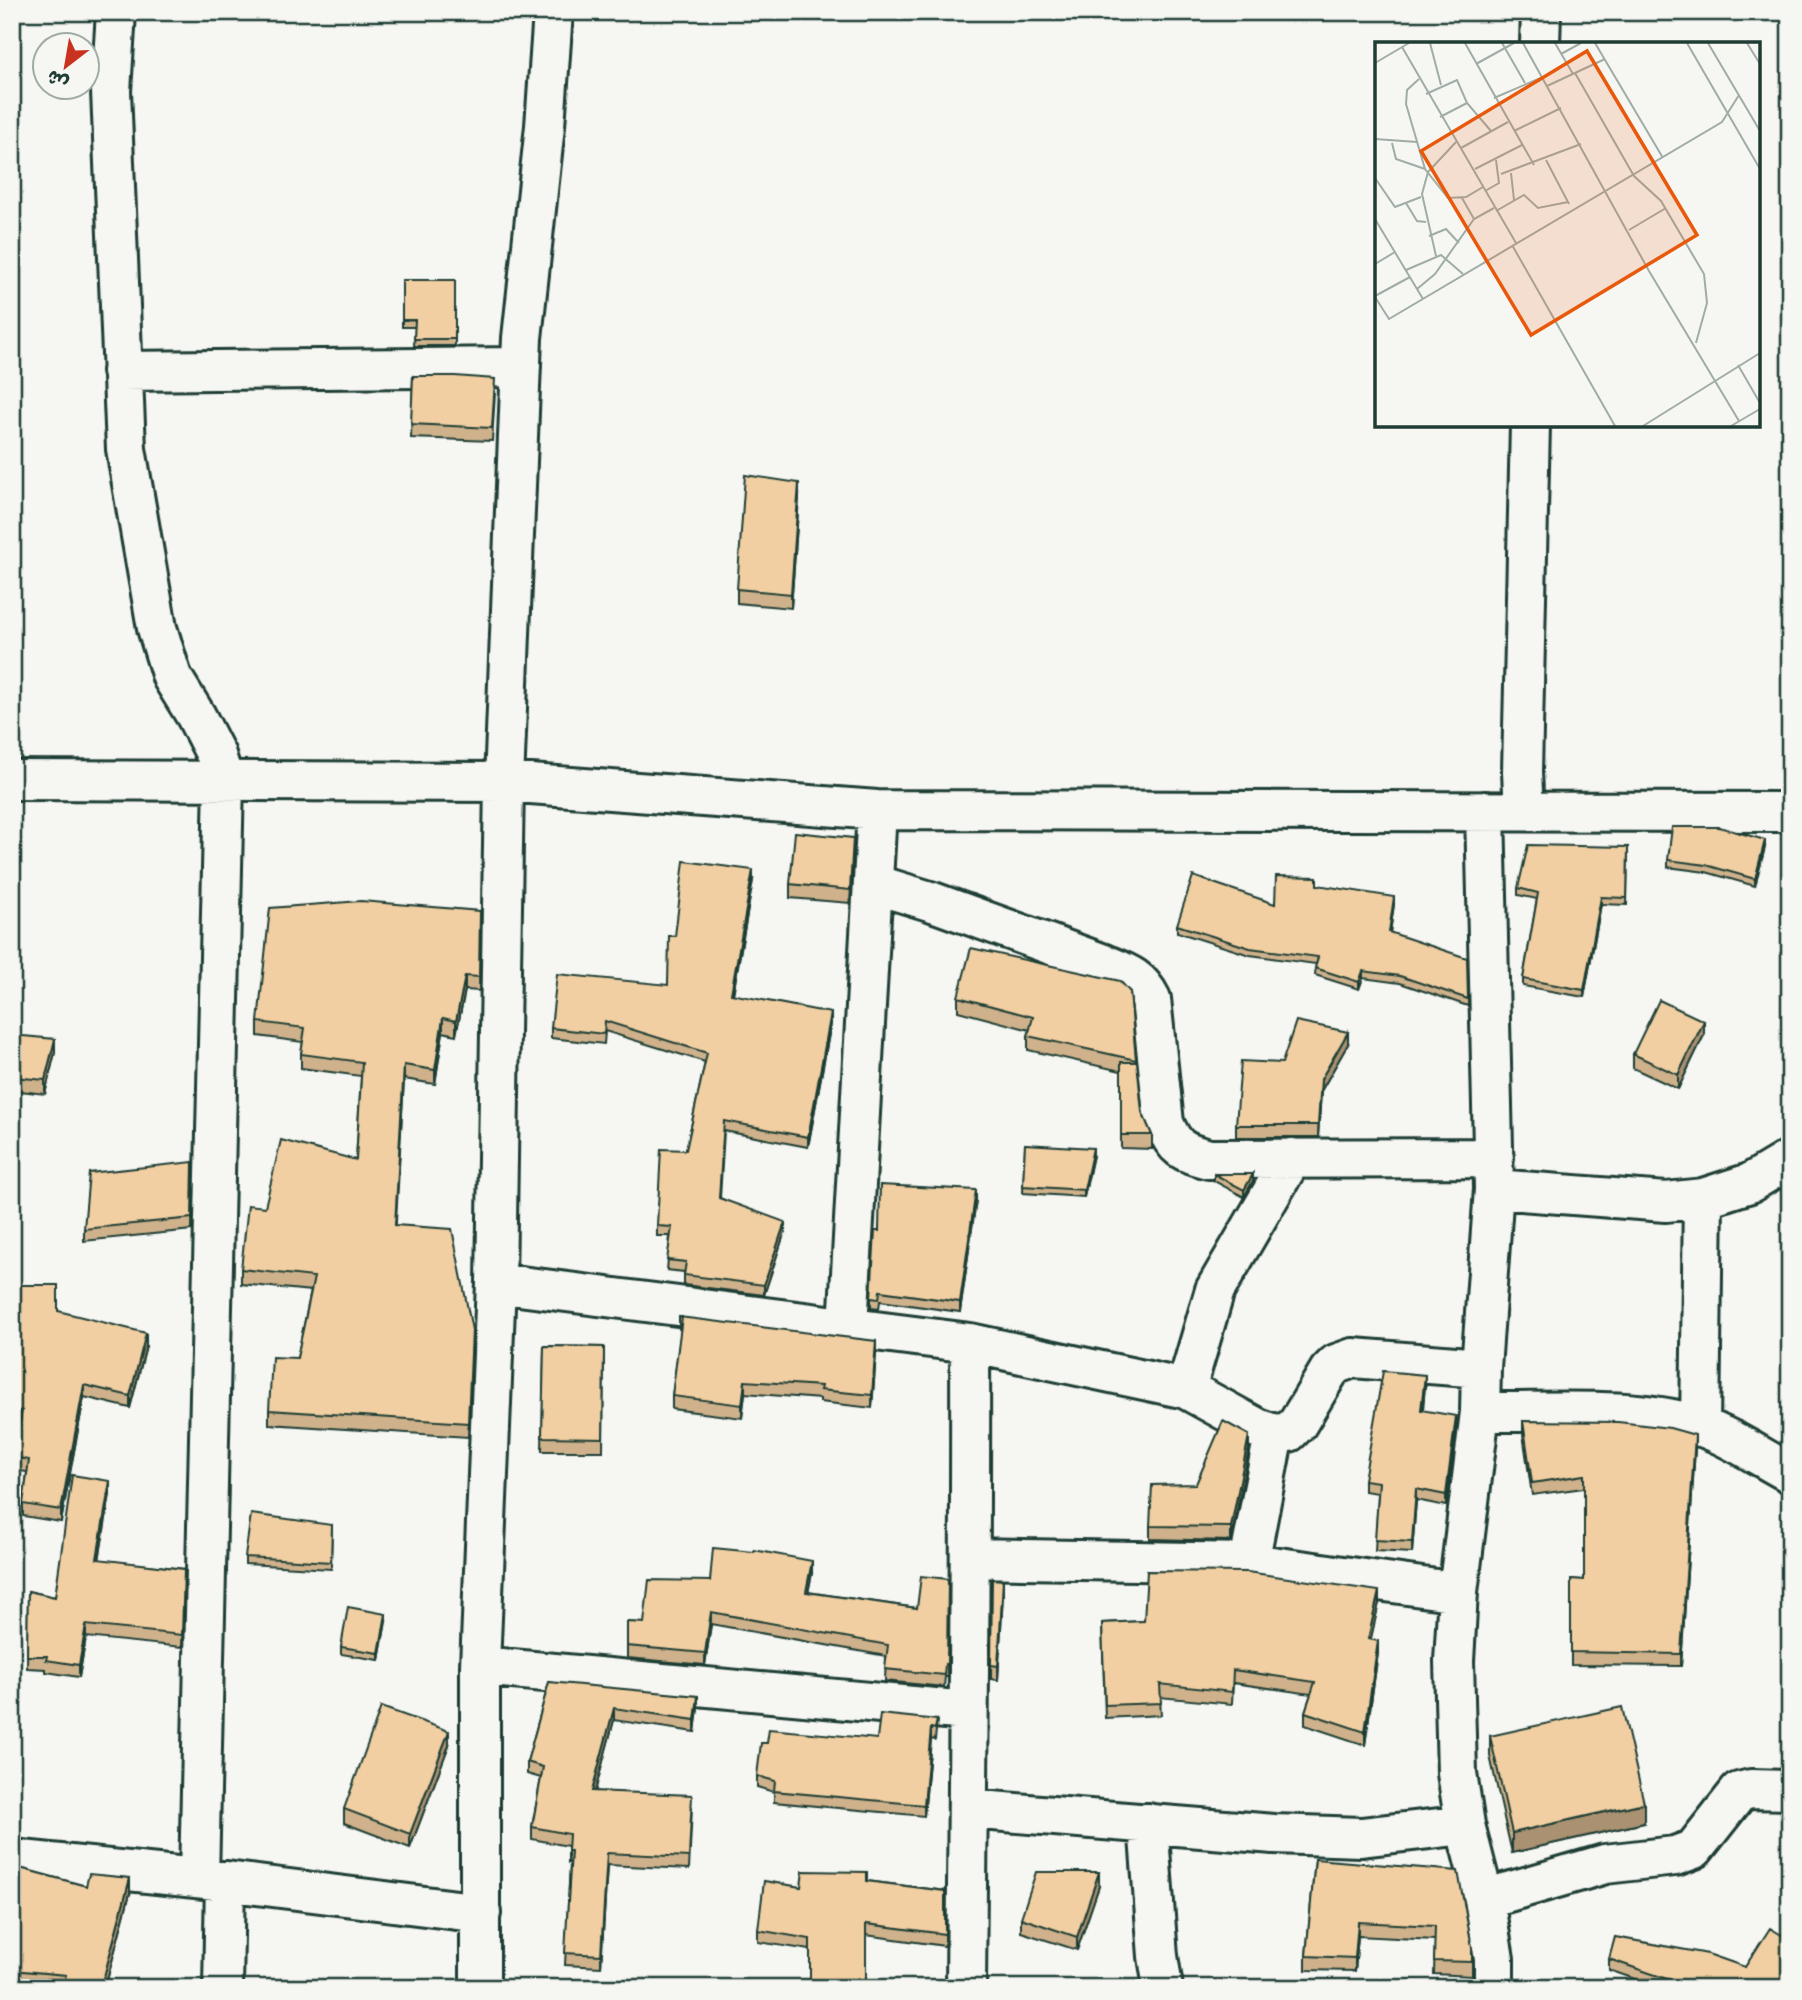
<svg xmlns="http://www.w3.org/2000/svg" width="1802" height="2000" font-family="Delius,'Playpen Sans Arabic',sans-serif">
	<rect width="100%" height="100%" fill="#f6f6f2"/>
	<filter id="ink" filterUnits="userSpaceOnUse"><feTurbulence type="fractalNoise" baseFrequency=".0143" numOctaves="2"/><feDisplacementMap in="SourceGraphic" scale="14" xChannelSelector="R" yChannelSelector="G"/><feConvolveMatrix kernelMatrix="1 2 1 2 8 2 1 2 1" color-interpolation-filters="sRGB"/></filter>
	<g filter="url(#ink)">
		<g fill="none" stroke-linecap="round" stroke-linejoin="round">
			<defs>
				<path id="street" d="M 116,12 L 111,91 L 126,449 L 157,628 L 172,677 L 196,716 L 216,755 L 224,781 L 199,1878
					M 1540,44 L 1541,12
					M 122,371 L 521,367
					M 12,780 L 504,782 L 877,810 L 1790,812
					M 1485,811 L 1494,1189 L 1481,1368 L 1480,1412 L 1458,1592 L 1454,1661 L 1457,1773 L 1465,1825 L 1484,1899 L 1494,1959 L 1494,1988
					M 1524,811 L 1522,772 L 1530,425
					M 874,884 L 933,902 L 1104,964 C 1126,973 1140,977 1151,999 L 1164,1123 C 1175,1149 1182,1152 1209,1159 L 1494,1158
					M 1494,1189 L 1666,1202 L 1703,1198 L 1750,1183 L 1790,1159
					M 496,1283 L 970,1343 L 1186,1389 L 1257,1428 L 1274,1434 L 1289,1432 L 1298,1423 L 1329,1371 L 1336,1364 L 1353,1358 L 1481,1368
					M 848,1327 L 877,810
					M 1186,1389 L 1215,1290 L 1292,1158
					M 1480,1412 C 1547,1413 1636,1405 1699,1426 C 1731,1437 1760,1457 1790,1473
					M 1700,1427 L 1703,1198
					M 971,1558 L 1249,1563 L 1458,1592
					M 1249,1563 L 1274,1434
					M 480,1666 L 967,1711
					M 968,1809 L 1274,1834 L 1361,1837 L 1465,1825
					M 1148,1823 L 1158,1956 L 1163,1988
					M 12,1859 L 225,1881 L 481,1913
					M 1484,1899 L 1605,1864 L 1675,1856 L 1694,1849 L 1739,1792 L 1751,1789 L 1790,1790
					M 223,1988 L 225,1881
					M 480,1988 L 480,1666 L 496,1283 L 504,782 L 522,338 L 545,126 L 553,12
					M 966,1988 C 968,1773 971,1558 970,1343"/>
			</defs>
			<use href="#street" stroke="#1f3d34" stroke-width="44"/>
			<use href="#street" stroke="#f6f6f2" stroke-width="38"/>
		</g>
		<path fill="#cfb28b" stroke="#1f3d34" stroke-width="2" d="M 402,280 L 455,280 L 455,346 L 414,346 L 415,327 L 402,327 Z
			M 413,376 L 495,393 L 492,441 L 411,438 Z
			M 799,497 L 791,608 L 737,603 L 737,589 Z
			M 1628,847 L 1627,905 L 1601,904 L 1584,997 L 1523,986 L 1523,979 L 1537,899 L 1518,895 L 1518,888 Z
			M 1765,847 L 1755,886 L 1706,872 L 1668,867 L 1668,860 Z
			M 853,851 L 850,903 L 790,898 L 790,884 Z
			M 753,880 L 733,995 L 831,1023 L 808,1147 L 724,1131 L 720,1198 L 785,1231 L 764,1295 L 684,1285 L 684,1272 L 667,1270 L 670,1236 L 657,1236 L 657,1226 L 686,1150 L 705,1062 L 605,1031 L 604,1044 L 551,1038 L 551,1028 L 668,985 L 675,936 Z
			M 1317,885 L 1394,904 L 1390,933 L 1468,999 L 1468,1006 L 1400,983 L 1363,978 L 1359,989 L 1315,975 L 1316,964 L 1250,955 L 1177,932 L 1177,925 L 1275,904 Z
			M 480,911 L 479,991 L 465,990 L 456,1035 L 443,1032 L 435,1084 L 404,1079 L 395,1225 L 472,1344 L 468,1437 L 269,1424 L 269,1410 L 297,1358 L 311,1291 L 241,1284 L 241,1269 L 265,1207 L 356,1160 L 361,1076 L 301,1068 L 301,1054 L 303,1042 L 258,1036 L 258,1022 Z
			M 1130,992 L 1136,1062 L 1142,1112 L 1152,1135 L 1152,1149 L 1121,1148 L 1121,1071 L 1028,1050 L 1028,1036 L 1030,1030 L 958,1011 L 958,997 Z
			M 12,1035 L 55,1052 L 45,1094 L 12,1090 Z
			M 1704,1035 L 1678,1089 L 1633,1068 L 1633,1054 Z
			M 1348,1044 L 1321,1091 L 1318,1137 L 1236,1137 L 1236,1125 L 1282,1063 Z
			M 1025,1144 L 1093,1155 L 1084,1197 L 1023,1193 Z
			M 193,1162 L 192,1230 L 84,1241 L 84,1229 Z
			M 1214,1174 L 1253,1181 L 1244,1197 L 1214,1181 Z
			M 976,1200 L 960,1312 L 880,1301 L 879,1309 L 871,1308 L 871,1298 L 879,1231 Z
			M 12,1285 L 58,1311 L 146,1346 L 130,1408 L 84,1397 L 61,1522 L 23,1516 L 23,1504 L 27,1472 L 13,1470 L 13,1457 L 20,1423 L 12,1422 Z
			M 679,1317 L 876,1353 L 872,1408 L 820,1402 L 820,1399 L 745,1393 L 742,1418 L 672,1409 L 672,1396 L 681,1330 L 679,1329 Z
			M 544,1346 L 604,1347 L 603,1451 L 542,1451 Z
			M 1790,1371 L 1790,1410 L 1786,1408 Z
			M 1425,1386 L 1423,1410 L 1456,1427 L 1446,1506 L 1416,1500 L 1412,1553 L 1375,1551 L 1378,1493 L 1364,1491 L 1364,1480 Z
			M 1523,1421 L 1695,1448 L 1681,1666 L 1571,1665 L 1571,1579 L 1584,1580 L 1584,1488 L 1532,1495 L 1523,1434 Z
			M 1249,1448 L 1231,1541 L 1150,1539 L 1150,1526 Z
			M 110,1494 L 99,1560 L 184,1569 L 182,1647 L 86,1637 L 79,1677 L 46,1672 L 46,1669 L 27,1668 L 28,1591 L 55,1597 Z
			M 332,1525 L 331,1569 L 245,1564 L 245,1557 Z
			M 812,1573 L 808,1592 L 917,1608 L 948,1579 L 947,1677 L 945,1676 L 944,1687 L 885,1681 L 886,1656 L 711,1624 L 705,1665 L 627,1658 L 627,1622 L 644,1623 L 710,1581 Z
			M 992,1579 L 1003,1594 L 998,1680 L 991,1679 Z
			M 1379,1603 L 1370,1640 L 1378,1653 L 1365,1745 L 1305,1725 L 1305,1712 L 1311,1694 L 1233,1683 L 1232,1704 L 1160,1697 L 1161,1715 L 1105,1718 L 1102,1623 L 1144,1621 Z
			M 386,1621 L 379,1660 L 341,1654 L 341,1647 Z
			M 549,1682 L 698,1708 L 695,1732 L 614,1720 L 595,1791 L 692,1807 L 689,1869 L 607,1865 L 601,1967 L 565,1965 L 570,1863 L 568,1863 L 568,1846 L 532,1839 L 532,1827 L 541,1778 L 527,1774 L 527,1762 Z
			M 937,1720 L 935,1740 L 931,1739 L 924,1816 L 774,1802 L 774,1792 L 757,1787 L 757,1776 L 767,1743 L 877,1739 Z
			M 1490,1736 L 1644,1823 L 1512,1853 L 1490,1756 Z
			M 449,1745 L 410,1848 L 344,1823 L 344,1809 Z
			M 1315,1859 L 1472,1947 L 1472,1976 L 1434,1974 L 1435,1940 L 1358,1936 L 1355,1971 L 1306,1970 L 1306,1956 Z
			M 12,1866 L 86,1886 L 130,1893 L 105,1988 L 44,1988 L 12,1985 Z
			M 867,1881 L 945,1891 L 945,1946 L 866,1935 L 810,1950 L 758,1942 L 758,1930 L 801,1887 Z
			M 1099,1886 L 1077,1950 L 1021,1932 L 1021,1918 Z
			M 1609,1959 L 1745,1967 L 1790,1988 L 1661,1988 L 1609,1970 Z"/>
		<path fill="#a99171" stroke="#1f3d34" stroke-width="2" d="M 799,483 L 799,497 L 791,608 L 791,594 Z
			M 1765,840 L 1765,847 L 1755,886 L 1755,879 Z
			M 753,870 L 753,880 L 731,1004 L 731,994 Z
			M 1394,897 L 1394,904 L 1389,939 L 1389,932 Z
			M 1601,897 L 1601,904 L 1584,997 L 1584,990 Z
			M 1363,971 L 1363,978 L 1359,989 L 1359,982 Z
			M 465,976 L 465,990 L 456,1035 L 456,1021 Z
			M 831,1013 L 831,1023 L 808,1147 L 808,1137 Z
			M 443,1018 L 443,1032 L 435,1084 L 435,1070 Z
			M 1704,1021 L 1704,1035 L 1678,1089 L 1678,1075 Z
			M 1348,1032 L 1348,1044 L 1321,1091 L 1318,1137 L 1321,1079 Z
			M 55,1039 L 55,1052 L 45,1094 L 45,1080 Z
			M 404,1065 L 404,1079 L 395,1239 L 395,1225 Z
			M 1093,1148 L 1093,1155 L 1084,1197 L 1084,1190 Z
			M 1253,1174 L 1253,1181 L 1244,1197 L 1244,1190 Z
			M 976,1190 L 976,1200 L 960,1312 L 960,1302 Z
			M 785,1222 L 785,1231 L 764,1295 L 764,1285 Z
			M 146,1333 L 146,1346 L 130,1408 L 130,1396 Z
			M 876,1341 L 876,1353 L 872,1408 L 872,1395 Z
			M 1425,1375 L 1425,1386 L 1421,1421 L 1421,1410 Z
			M 745,1381 L 745,1393 L 742,1418 L 742,1405 Z
			M 84,1385 L 84,1397 L 61,1522 L 61,1510 Z
			M 1456,1416 L 1456,1427 L 1446,1506 L 1446,1495 Z
			M 1249,1435 L 1249,1448 L 1231,1541 L 1231,1527 Z
			M 1695,1435 L 1695,1448 L 1681,1666 L 1681,1654 Z
			M 110,1481 L 110,1494 L 97,1572 L 97,1559 Z
			M 1416,1489 L 1416,1500 L 1412,1553 L 1412,1542 Z
			M 812,1561 L 812,1573 L 806,1604 L 806,1592 Z
			M 1003,1580 L 1003,1594 L 998,1680 L 998,1666 Z
			M 1379,1591 L 1379,1603 L 1368,1652 L 1368,1639 Z
			M 711,1612 L 711,1624 L 705,1665 L 705,1653 Z
			M 386,1614 L 386,1621 L 379,1660 L 379,1653 Z
			M 86,1625 L 86,1637 L 79,1677 L 79,1665 Z
			M 1378,1641 L 1378,1653 L 1365,1745 L 1365,1732 Z
			M 698,1696 L 698,1708 L 695,1732 L 695,1720 Z
			M 614,1708 L 614,1720 L 592,1803 L 592,1791 Z
			M 931,1728 L 931,1739 L 924,1816 L 924,1805 Z
			M 449,1731 L 449,1745 L 410,1848 L 410,1834 Z
			M 1644,1803 L 1644,1823 L 1512,1853 L 1512,1833 Z
			M 607,1853 L 607,1865 L 601,1967 L 601,1955 Z
			M 1099,1872 L 1099,1886 L 1077,1950 L 1077,1937 Z
			M 130,1878 L 130,1893 L 105,1988 L 101,1988 Z
			M 1358,1922 L 1358,1936 L 1355,1971 L 1355,1958 Z"/>
		<path fill="#f1cfa2" stroke="#1f3d34" stroke-width="2" d="M 402,280 L 455,280 L 455,339 L 414,339 L 415,320 L 402,320 Z
			M 413,376 L 455,376 L 495,379 L 492,428 L 411,424 Z
			M 745,475 L 799,483 L 791,594 L 737,589 Z
			M 1672,827 L 1719,827 L 1765,840 L 1755,879 L 1706,865 L 1668,860 Z
			M 795,832 L 853,838 L 850,890 L 790,884 Z
			M 1528,845 L 1628,847 L 1627,898 L 1601,897 L 1584,990 L 1523,979 L 1538,893 L 1518,888 Z
			M 684,861 L 753,870 L 731,994 L 831,1013 L 808,1137 L 724,1121 L 719,1198 L 785,1222 L 764,1285 L 684,1275 L 686,1262 L 667,1260 L 672,1227 L 657,1226 L 661,1149 L 686,1150 L 707,1053 L 605,1021 L 604,1034 L 551,1028 L 557,974 L 668,985 L 669,936 L 675,936 Z
			M 1193,876 L 1275,904 L 1276,876 L 1317,877 L 1317,885 L 1394,897 L 1389,932 L 1467,958 L 1468,999 L 1400,976 L 1363,971 L 1359,982 L 1315,968 L 1318,957 L 1250,948 L 1177,925 Z
			M 361,901 L 480,911 L 479,977 L 465,976 L 456,1021 L 443,1018 L 435,1070 L 404,1065 L 395,1225 L 452,1229 L 472,1330 L 468,1423 L 269,1410 L 272,1357 L 297,1358 L 314,1277 L 241,1269 L 248,1205 L 265,1207 L 281,1140 L 356,1160 L 362,1062 L 301,1054 L 305,1028 L 258,1022 L 270,908 Z
			M 971,948 L 1120,981 L 1130,992 L 1136,1060 L 1028,1036 L 1033,1017 L 958,997 Z
			M 1659,1000 L 1704,1021 L 1678,1075 L 1633,1054 Z
			M 1296,1021 L 1348,1032 L 1321,1079 L 1318,1125 L 1236,1125 L 1241,1061 L 1282,1063 Z
			M 12,1035 L 55,1039 L 45,1080 L 12,1077 Z
			M 1121,1062 L 1137,1062 L 1142,1112 L 1152,1135 L 1121,1135 Z
			M 1025,1144 L 1093,1148 L 1084,1190 L 1023,1186 Z
			M 193,1162 L 192,1218 L 84,1229 L 89,1173 Z
			M 1214,1174 L 1253,1174 L 1244,1190 Z
			M 880,1185 L 976,1190 L 960,1302 L 880,1291 L 879,1299 L 871,1298 L 875,1231 L 879,1231 Z
			M 12,1285 L 58,1285 L 58,1311 L 146,1333 L 130,1396 L 84,1385 L 61,1510 L 23,1504 L 29,1460 L 13,1457 L 22,1411 L 12,1410 Z
			M 679,1317 L 876,1341 L 872,1395 L 820,1390 L 821,1386 L 745,1381 L 742,1405 L 672,1396 L 682,1317 Z
			M 544,1346 L 604,1347 L 603,1438 L 542,1437 Z
			M 1383,1371 L 1425,1375 L 1421,1410 L 1456,1416 L 1446,1495 L 1416,1489 L 1412,1542 L 1375,1540 L 1379,1482 L 1364,1480 Z
			M 1790,1371 L 1790,1401 L 1786,1399 Z
			M 1223,1421 L 1249,1435 L 1231,1527 L 1150,1526 L 1152,1485 L 1196,1484 Z
			M 1523,1421 L 1618,1422 L 1670,1428 L 1695,1435 L 1681,1654 L 1571,1652 L 1571,1579 L 1584,1580 L 1584,1475 L 1532,1483 Z
			M 72,1475 L 110,1481 L 97,1559 L 184,1569 L 182,1635 L 86,1625 L 79,1665 L 46,1660 L 47,1656 L 27,1656 L 28,1591 L 55,1597 Z
			M 251,1514 L 332,1525 L 331,1562 L 245,1557 Z
			M 713,1548 L 754,1552 L 754,1550 L 812,1561 L 806,1592 L 917,1608 L 921,1576 L 948,1579 L 947,1665 L 945,1664 L 944,1675 L 885,1669 L 888,1645 L 711,1612 L 705,1653 L 627,1646 L 627,1622 L 644,1623 L 649,1580 L 710,1581 Z
			M 1147,1571 L 1247,1572 L 1379,1591 L 1368,1639 L 1378,1641 L 1365,1732 L 1305,1712 L 1315,1682 L 1233,1670 L 1232,1692 L 1160,1684 L 1161,1703 L 1105,1705 L 1102,1623 L 1144,1621 Z
			M 992,1579 L 1003,1580 L 998,1666 L 991,1665 Z
			M 348,1607 L 386,1614 L 379,1653 L 341,1647 Z
			M 549,1682 L 698,1696 L 695,1720 L 614,1708 L 592,1791 L 692,1795 L 689,1857 L 607,1853 L 601,1955 L 565,1953 L 571,1851 L 568,1851 L 569,1834 L 532,1827 L 543,1767 L 527,1762 Z
			M 381,1707 L 449,1731 L 410,1834 L 344,1809 Z
			M 1622,1707 L 1644,1803 L 1512,1833 L 1490,1736 Z
			M 880,1714 L 937,1720 L 935,1729 L 931,1728 L 924,1805 L 774,1791 L 775,1781 L 757,1776 L 761,1743 L 767,1743 L 769,1729 L 877,1739 Z
			M 1315,1859 L 1458,1871 L 1472,1947 L 1472,1962 L 1434,1961 L 1435,1926 L 1358,1922 L 1355,1958 L 1306,1956 Z
			M 12,1866 L 86,1886 L 89,1874 L 130,1878 L 101,1988 L 63,1988 L 66,1975 L 12,1970 Z
			M 803,1871 L 867,1872 L 867,1881 L 945,1891 L 945,1934 L 866,1924 L 866,1988 L 810,1988 L 810,1939 L 758,1930 L 764,1881 L 801,1887 Z
			M 1036,1872 L 1099,1872 L 1077,1937 L 1021,1918 Z
			M 1770,1928 L 1790,1940 L 1790,1988 L 1693,1988 L 1609,1959 L 1615,1937 L 1708,1954 L 1745,1967 Z"/>
	</g>
	<g transform="translate(1375 42)">
		<rect width="385" height="385" fill="#f6f6f2"/>
		<path fill="none" stroke="#a0aca6" stroke-width="2" d="M 55,1 L 66,43M 90,1 L 159,123M 127,1 L 150,41M 148,1 L 274,229 L 364,379M 180,1 L 198,32M 220,1 L 288,116M 312,1 L 385,127M 333,1 L 385,89M 372,1 L 385,22M 27,5 L 141,201M 186,12 L 206,1M 0,21 L 34,1M 101,22 L 139,1M 200,31 L 259,134 L 286,159 L 329,232 L 332,261 L 321,301M 44,37 L 32,48 L 31,62 L 50,127 L 73,156 L 91,155 L 108,145M 172,44 L 230,17M 51,52 L 82,38 L 92,61 L 116,89M 119,56 L 168,35M 65,75 L 92,61M 139,89 L 186,66M 0,97 L 42,100M 17,101 L 21,117 L 50,127M 86,106 L 133,80M 171,118 L 194,162M 100,127 L 147,103M 136,131 L 139,158M 126,132 L 206,102M 0,136 L 20,165 L 46,155M 110,149 L 124,141 L 121,118M 87,156 L 99,177M 31,161 L 42,179 L 51,180M 121,169 L 149,153 L 163,166 L 193,160M 0,177 L 48,257M 254,188 L 291,166M 54,194 L 71,187 L 84,201M 137,203 L 240,384M 61,214 L 47,152 L 53,130 L 81,100M 0,222 L 20,210M 31,228 L 66,213 L 88,232M 42,247 L 60,232 L 99,177 L 119,166M 0,254 L 35,235M 0,255 L 14,277 L 347,80 L 364,53M 363,323 L 385,361M 268,384 L 385,311M 356,384 L 385,367"/>
		<path fill="#e8590c" fill-opacity="0.15" stroke="#e8590c" stroke-width="3.5" d="M 212,9 L 322,193 L 156,293 L 46,109 Z"/>
		<rect width="385" height="385" fill="none" stroke="#1f3d34" stroke-width="3.5"/>
	</g>
	<rect width="1802" height="2000" fill="none" stroke="#f6f6f2" stroke-width="42"/>
	<rect x="21" y="21" width="1760" height="1958" fill="none" stroke="#1f3d34" stroke-width="2.5" filter="url(#ink)"/>
	<g transform="translate(66 66) rotate(211)"><circle r="33" fill="#f6f6f2" stroke="#a0aca6" stroke-width="2"/>
	<path d="M0-5L12 26L0 18L-12 26Z" fill="#c8321e"/>
	<text y="-10" font-size="19" font-weight="bold" text-anchor="middle" fill="#1f3d34">ش</text>
	</g>
</svg>
